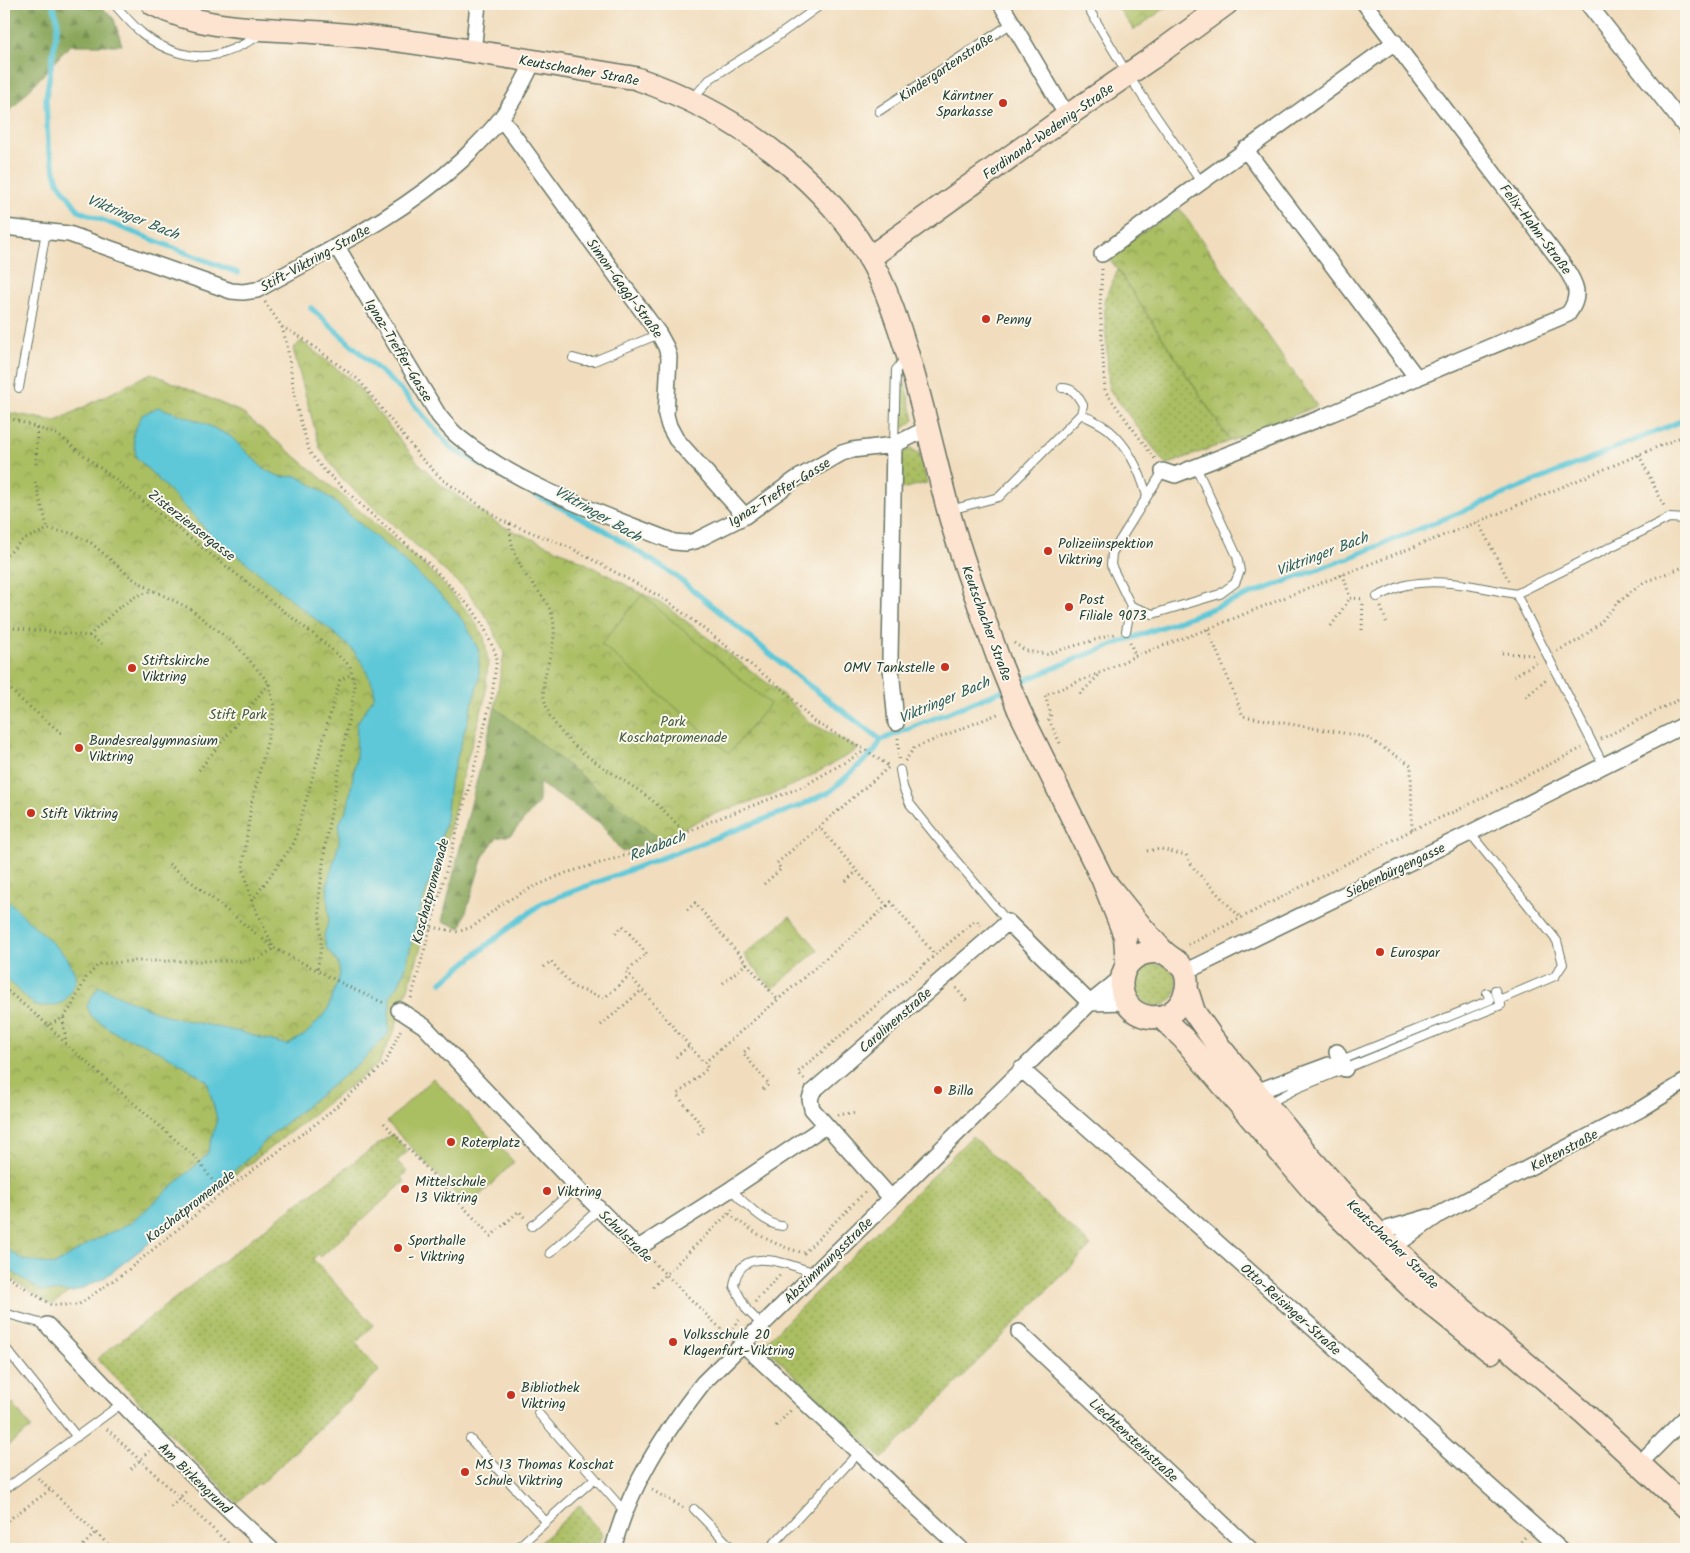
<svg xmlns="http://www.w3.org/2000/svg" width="1690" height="1553" font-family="Kalam,sans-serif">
	<defs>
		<pattern id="grass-dots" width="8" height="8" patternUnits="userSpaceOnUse" patternTransform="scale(1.25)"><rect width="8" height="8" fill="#aabe62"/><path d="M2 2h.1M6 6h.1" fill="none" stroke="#8a9c52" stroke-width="1.8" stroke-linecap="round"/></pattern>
		<pattern id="forest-firs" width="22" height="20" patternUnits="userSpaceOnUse" patternTransform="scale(1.25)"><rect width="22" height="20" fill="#87a558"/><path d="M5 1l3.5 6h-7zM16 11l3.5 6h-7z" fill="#6e884a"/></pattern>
		<pattern id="park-crowns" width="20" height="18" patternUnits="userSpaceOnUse" patternTransform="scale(1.25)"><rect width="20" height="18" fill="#aabe62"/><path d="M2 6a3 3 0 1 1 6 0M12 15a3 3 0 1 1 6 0" fill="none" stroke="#8a9c52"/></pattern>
	</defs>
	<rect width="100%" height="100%" fill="#fbf7ec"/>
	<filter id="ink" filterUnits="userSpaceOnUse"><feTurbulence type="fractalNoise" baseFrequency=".02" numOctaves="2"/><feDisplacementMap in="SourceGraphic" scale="10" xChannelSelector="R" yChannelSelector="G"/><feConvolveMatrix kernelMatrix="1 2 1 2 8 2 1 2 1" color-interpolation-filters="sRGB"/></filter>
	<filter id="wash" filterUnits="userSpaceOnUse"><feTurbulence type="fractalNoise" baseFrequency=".0096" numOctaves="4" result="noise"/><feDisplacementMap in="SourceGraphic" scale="20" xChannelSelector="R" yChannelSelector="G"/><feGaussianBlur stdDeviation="1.12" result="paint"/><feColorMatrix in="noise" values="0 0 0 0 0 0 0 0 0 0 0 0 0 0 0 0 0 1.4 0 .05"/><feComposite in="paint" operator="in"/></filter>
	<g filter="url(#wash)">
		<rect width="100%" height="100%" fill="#f1ddbd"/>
		<path fill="url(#grass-dots)" stroke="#647e4b" d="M 1118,270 L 1230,441 L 1166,465 L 1109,389 L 1104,300 Z
			M 902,380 L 904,380 L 914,420 L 900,431 Z
			M 912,449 L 919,453 L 927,483 L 901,489 L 901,453 Z
			M1135 985a21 21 0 1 1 42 0a21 21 0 1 1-42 0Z
			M 392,1134 L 408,1151 L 397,1161 L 407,1172 L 401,1177 L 405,1181 L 321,1257 L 318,1254 L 313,1259 L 373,1325 L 356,1343 L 379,1371 L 260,1485 L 258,1483 L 237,1503 L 97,1359 L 278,1218 Z
			M 972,1136 L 1091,1246 L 882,1459 L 763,1345 Z
			M 580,1505 L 602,1534 L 597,1549 L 533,1549 Z"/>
		<path fill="url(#forest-firs)" stroke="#537146" d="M 4,4 L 99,4 L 114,19 L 122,45 L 70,45 L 9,112 L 4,113 Z
			M 495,707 L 660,839 L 622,852 L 600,823 L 539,783 L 539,802 L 511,835 L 496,838 L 483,857 L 461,928 L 442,921 Z"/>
		<path fill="url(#park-crowns)" stroke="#647e4b" d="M 1115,4 L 1171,4 L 1134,30 Z
			M 1180,209 L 1317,406 L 1230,441 L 1118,270 L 1106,255 Z
			M 301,341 L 354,382 L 416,460 L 441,485 L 500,525 L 570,555 L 666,606 L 783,695 L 809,722 L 859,749 L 798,783 L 768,796 L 711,815 L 660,839 L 495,707 L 504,653 L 488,619 L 466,590 L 341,478 L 320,448 L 293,349 Z
			M 151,373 L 241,412 L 313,471 L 433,573 L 471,615 L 484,637 L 488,661 L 485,698 L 463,774 L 421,947 L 394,1032 L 378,1064 L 248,1165 L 51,1305 L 4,1274 L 4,412 L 56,421 Z
			M 790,916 L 818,950 L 772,989 L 744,955 Z"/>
		<path fill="#aabe62" stroke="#647e4b" d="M 642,595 L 770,704 L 729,753 L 601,644 Z
			M 433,1078 L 514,1162 L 468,1207 L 387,1122 Z
			M 13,1404 L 31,1428 L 4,1449 L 4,1411 Z"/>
		<path fill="#5ec8d8" stroke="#3e8286" d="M 158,407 L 201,422 L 230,436 L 265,470 L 281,477 L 297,476 L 319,489 L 404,561 L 450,604 L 466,625 L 479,651 L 479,680 L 450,782 L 446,819 L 435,865 L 417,919 L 406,966 L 399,984 L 390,995 L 388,1034 L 363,1060 L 272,1134 L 252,1155 L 162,1233 L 104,1278 L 74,1292 L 41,1291 L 4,1266 L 4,1247 L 24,1260 L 55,1265 L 91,1242 L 132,1222 L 203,1159 L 208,1152 L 217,1119 L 207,1081 L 180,1063 L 143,1043 L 117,1034 L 91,1016 L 87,1005 L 99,986 L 128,1000 L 170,1017 L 236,1031 L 287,1045 L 306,1034 L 327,1011 L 340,974 L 338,963 L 326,947 L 324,935 L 329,920 L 327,885 L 339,843 L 339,824 L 348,807 L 356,758 L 357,723 L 374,697 L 374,688 L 363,664 L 352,649 L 327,627 L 311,616 L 236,554 L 221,548 L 198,520 L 136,457 L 133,434 L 142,415 Z
			M 4,897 L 67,957 L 77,978 C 65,1005 64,1006 35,1006 L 4,976 Z"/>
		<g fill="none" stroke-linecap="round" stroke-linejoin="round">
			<path stroke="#5ec8d8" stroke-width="5.5" d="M 53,4 L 58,22 L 46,98 L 48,146 L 58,182 L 79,211 L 238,273
				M 311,308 L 402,391 L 452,449 L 536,495 L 601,528 L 676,576 L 798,677 L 881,740 L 1006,689
				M 1014,685 L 1078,658 L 1349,558 L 1686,419
				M 442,982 L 492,941 L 542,903 L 802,805 L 831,791 L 875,751 L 881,740"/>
		</g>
	</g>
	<g filter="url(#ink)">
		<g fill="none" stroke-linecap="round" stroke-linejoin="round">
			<defs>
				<path id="lane" d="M 114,4 C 123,14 133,26 143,34 C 164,51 194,61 219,54 C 234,50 248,42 261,35
					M 1086,4 L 1128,75 L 1201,182
					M 692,99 L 711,78 L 775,38 L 822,4
					M 879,111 L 1012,23
					M 573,358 L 584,361 L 594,361 L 659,334
					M 19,388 L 46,231
					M 1081,414 C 1090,419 1101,423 1109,430 C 1129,447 1140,471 1147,496
					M 894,445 L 896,370 L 905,358
					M 950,510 L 999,497 L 1081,414 L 1083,405 C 1077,395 1074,388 1062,388
					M 1377,597 C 1386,593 1397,587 1406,585 C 1442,577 1481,588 1516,594
					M 1131,606 L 1153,614 L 1220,594 L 1235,583 L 1240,571 L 1237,556 L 1196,467
					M 1126,631 L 1131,606 L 1111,565 L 1112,553 L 1163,471
					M 1604,766 L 1516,594 L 1669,518 L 1686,519
					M 900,770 L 903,787 L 910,804 L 943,845 L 1008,922
					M 1470,833 L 1557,941 L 1563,964 L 1555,976 L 1499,1000
					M 1339,1061 L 1490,1000 L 1487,993
					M 1267,1104 L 1298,1088 L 1501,1005 L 1495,990
					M 731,1189 C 741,1200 767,1226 782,1226
					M 532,1226 L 577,1187
					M 550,1253 L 599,1209
					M 4,1313 L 47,1325
					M 762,1325 L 747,1310 L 734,1286 C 740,1242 788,1265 816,1273
					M 4,1346 L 77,1437
					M 538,1413 L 625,1512
					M 470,1439 L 546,1522 L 516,1549
					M 4,1490 L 121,1404
					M 694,1509 L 733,1549
					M 546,1522 L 595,1478
					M 769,1549 L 859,1452"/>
				<path id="street" d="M 1001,4 L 1067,116
					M 1588,4 L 1686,128
					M 473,52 L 478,4
					M 501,118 L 659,334 L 666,347 L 669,357 L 666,415 L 669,426 L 676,439 L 745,516
					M 1245,149 L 1417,378
					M 4,227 L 69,234 L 231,291 L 243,292 L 257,290 C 328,250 401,216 462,160 C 475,147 490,133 501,118 C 514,101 524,81 533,62
					M 337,247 L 439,416 C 446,424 452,432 460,438 C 522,488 601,513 674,542 L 686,543 L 695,541 L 745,516 L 796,479 L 842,453 L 852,450 L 894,445 L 928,428
					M 1102,254 L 1395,42
					M 894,445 L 890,657 L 896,723
					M 1163,471 L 1175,475 L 1321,418 L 1568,314 C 1582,295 1576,284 1564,266 L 1365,4
					M 1185,972 L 1470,833 L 1686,724
					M 1090,1003 L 1126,1002
					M 399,1010 L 424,1026 L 577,1187 L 638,1248 L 731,1189 L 825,1126
					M 1337,1052 L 1345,1069
					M 1021,1069 L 1155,1187 L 1560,1549
					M 1256,1092 L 1329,1065
					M 891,1198 L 812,1109 L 810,1099 L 813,1091 L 1008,922 L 1090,1003
					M 1377,1232 L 1429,1217
					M 1386,1252 L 1440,1214 L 1641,1109 L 1686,1081
					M 47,1325 C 120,1402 193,1478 271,1549
					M 1019,1332 L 1250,1549
					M 743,1344 L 961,1549
					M 1639,1464 L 1686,1417
					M 613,1549 C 628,1488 665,1432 703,1383 L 1090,1003 L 1122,977"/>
				<path id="secondary" d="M 153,4 C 202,30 258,28 312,32 C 345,34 378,38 410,42 C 485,52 560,66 635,78 C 738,113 844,189 886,292 C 914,362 929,437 948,509 C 962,562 982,612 1000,663
					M 869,258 L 1067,116 L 1152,58 L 1226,4
					M 1019,710 L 1102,878 L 1125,936 L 1127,965
					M 1102,878 C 1122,903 1141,928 1163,951 C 1171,959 1180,961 1185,972 C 1189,983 1186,995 1180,1004 C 1173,1014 1161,1018 1150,1017 C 1108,1012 1112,943 1165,953
					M 1187,990 L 1194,1012 L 1213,1039 L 1311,1159 L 1377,1232 L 1425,1277 L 1585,1414 L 1686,1507
					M 1161,1017 L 1183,1038 L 1316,1194 L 1414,1290 L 1491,1352"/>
			</defs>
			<use href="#lane" stroke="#687564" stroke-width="10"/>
			<use href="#street" stroke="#687564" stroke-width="18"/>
			<use href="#secondary" stroke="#687564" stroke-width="25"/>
			<path stroke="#687564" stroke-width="3" stroke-dasharray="1 4" stroke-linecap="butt" d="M 1102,269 L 1100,306 L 1105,391 L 1155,459
				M 265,302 L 282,327 L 302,338 L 359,380 L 420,457 L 443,480 L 503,521 L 571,548 L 666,600 L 785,691 L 813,721 L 866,750 L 890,767
				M 282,327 L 287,345 L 296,405 L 310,453 L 323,469 L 362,506 L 429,564 L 473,610 L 484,627 L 497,657 L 492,696 L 472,776 L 411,999
				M 4,416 L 58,435 L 322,641 L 350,666 L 355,686 L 326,839 L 319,898 L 321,948 L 317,970
				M 1639,455 L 1665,508
				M 36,464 L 37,427
				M 35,482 L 48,529
				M 1478,522 L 1509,581
				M 510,524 C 509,544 518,565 530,581 C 539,592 545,598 551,612 C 563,645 537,673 545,702 C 557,748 618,773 653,801 C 664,810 675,822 685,833
				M 4,559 L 21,541 L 48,529 L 72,533 L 91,543 L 132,578 L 154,591 L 189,608 L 237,646 L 269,683 L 274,706 L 272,723 L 251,805 L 243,867 L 252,902 L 274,948
				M 1343,574 L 1350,598 L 1365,599
				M 1381,607 L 1387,624
				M 1331,626 L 1350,598
				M 4,627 L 89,636 L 102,644
				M 1208,629 L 1243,716 L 1366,737 L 1411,765 L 1412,830
				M 1362,630 L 1363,600
				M 89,636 L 117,609 L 136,596 L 154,591
				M 1130,642 L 1135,656
				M 1014,643 L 1026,651 L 1047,654 L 1115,634
				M 1557,651 L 1579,640 L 1600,623 L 1616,604 L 1644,582 L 1686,566
				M 1502,653 L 1535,655
				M 1514,676 L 1539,661
				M 4,683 L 21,700 L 64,735
				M 1080,694 L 1101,673
				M 1526,697 L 1546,679
				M 898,738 L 899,759
				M 1601,739 L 1686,696
				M 1060,743 L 1049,720 L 1051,714 L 1045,695 L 1102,672 L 1135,656 L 1208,629 L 1313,586 L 1478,522 L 1686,435
				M 905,761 L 914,748 L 1000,713
				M 199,770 L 269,683
				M 1147,851 L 1161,849 L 1186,855 L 1195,870 L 1240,917
				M 169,864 L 274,948 L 353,989 L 384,1003
				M 846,881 L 857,871
				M 764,884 L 781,869 L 777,863 L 889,767
				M 252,901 L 294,843 L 340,680 L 352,674
				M 887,906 L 891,902 L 935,955
				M 687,910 L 695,903 L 778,1000
				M 432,927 L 458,932 L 474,926 L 503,903 L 531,888 L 566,873 L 658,846 L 709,822 L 802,787 L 866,750
				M 616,933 L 623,926 L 647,954 L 626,972 L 630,976
				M 1188,945 L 1412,830 L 1458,810 L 1582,748
				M 544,967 L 551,961 L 573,987 L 604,998 L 630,976 L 704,1063 L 887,906 L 819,827
				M 723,983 L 747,963
				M 4,988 L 48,1025 L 63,1018 L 72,1006 L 86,978 L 99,964 L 134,961 L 242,961 L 260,958 L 274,948
				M 956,988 L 968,1003
				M 63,1018 L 66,1043
				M 48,1025 L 66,1044 L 195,1157 L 222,1193
				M 601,1025 L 642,990
				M 749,1048 L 743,1053 L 769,1084 L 762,1090
				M 676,1057 L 689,1046
				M 804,1079 L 798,1072 L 976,920 L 981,925
				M 838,1115 L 856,1112
				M 384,1123 L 491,1236 L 519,1211 L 525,1218
				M 698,1134 L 705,1129 L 677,1095 L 708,1068 L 704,1063
				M 729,1214 C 755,1233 772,1245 804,1253 L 865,1192
				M 649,1258 L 727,1335
				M 4,1274 L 51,1305 L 78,1305 L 128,1270 L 222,1193 L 321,1120 L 385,1064 L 401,1029
				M 653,1287 L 734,1208
				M 755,1302 L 780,1275
				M 729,1332 L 739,1320
				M 776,1426 L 791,1410
				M 107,1429 L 234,1549
				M 131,1469 L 149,1451
				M 38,1478 L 113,1549
				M 652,1490 L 684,1508
				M 171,1507 L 186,1491
				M 4,1523 L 50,1490
				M 80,1549 L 95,1533
				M 1514,1549 L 1525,1537"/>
			<use href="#lane" stroke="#fff" stroke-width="8"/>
			<use href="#street" stroke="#fff" stroke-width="15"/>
			<use href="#secondary" stroke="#fde4d1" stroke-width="22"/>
			<defs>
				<path id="secondary-bridge" d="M 1000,663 L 1019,710"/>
			</defs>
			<use href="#secondary-bridge" stroke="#687564" stroke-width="25" stroke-linecap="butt"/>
			<use href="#secondary-bridge" stroke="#fde4d1" stroke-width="22"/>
		</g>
	</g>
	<g fill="#c8321e" stroke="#fbf7ec" stroke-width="2">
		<circle cx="1003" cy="103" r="5"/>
		<circle cx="986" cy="319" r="5"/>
		<circle cx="1048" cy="551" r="5"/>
		<circle cx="1069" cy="607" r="5"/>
		<circle cx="945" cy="667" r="5"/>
		<circle cx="132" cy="668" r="5"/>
		<circle cx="79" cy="748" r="5"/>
		<circle cx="31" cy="813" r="5"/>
		<circle cx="1380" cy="952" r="5"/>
		<circle cx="938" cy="1090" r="5"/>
		<circle cx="451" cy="1142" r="5"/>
		<circle cx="405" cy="1189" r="5"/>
		<circle cx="547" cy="1191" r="5"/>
		<circle cx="398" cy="1248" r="5"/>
		<circle cx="673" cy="1342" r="5"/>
		<circle cx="511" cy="1395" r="5"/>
		<circle cx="465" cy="1472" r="5"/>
	</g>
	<g text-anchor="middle" stroke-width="4" stroke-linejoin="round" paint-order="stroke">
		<g font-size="14" fill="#1f3d34" stroke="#fbf7ec">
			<text transform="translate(946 67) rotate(-34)" y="5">Kindergartenstraße</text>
			<text transform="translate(579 70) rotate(10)" y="5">Keutschacher Straße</text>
			<text transform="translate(1048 131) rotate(-35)" y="5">Ferdinand-Wedenig-Straße</text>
			<text transform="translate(1536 229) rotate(53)" y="5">Felix-Hahn-Straße</text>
			<text transform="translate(315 258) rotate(-29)" y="5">Stift-Viktring-Straße</text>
			<text transform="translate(625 288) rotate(54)" y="5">Simon-Gaggl-Straße</text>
			<text transform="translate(399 350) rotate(59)" y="5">Ignaz-Treffer-Gasse</text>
			<text transform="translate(779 492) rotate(-32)" y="5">Ignaz-Treffer-Gasse</text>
			<text transform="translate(192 525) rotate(38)" y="5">Zisterziensergasse</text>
			<text transform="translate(987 623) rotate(70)" y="5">Keutschacher Straße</text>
			<text transform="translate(1395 870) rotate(-26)" y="5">Siebenbürgengasse</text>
			<text transform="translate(430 891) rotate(-75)" y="5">Koschatpromenade</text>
			<text transform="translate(895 1020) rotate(-41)" y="5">Carolinenstraße</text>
			<text transform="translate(1564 1150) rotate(-28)" y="5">Keltenstraße</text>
			<text transform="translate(190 1206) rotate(-38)" y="5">Koschatpromenade</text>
			<text transform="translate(626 1236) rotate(44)" y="5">Schulstraße</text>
			<text transform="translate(1393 1244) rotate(44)" y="5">Keutschacher Straße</text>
			<text transform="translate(828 1260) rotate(-44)" y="5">Abstimmungsstraße</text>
			<text transform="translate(1291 1309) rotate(42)" y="5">Otto-Reisinger-Straße</text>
			<text transform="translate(1134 1440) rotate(43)" y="5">Liechtensteinstraße</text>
			<text transform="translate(195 1478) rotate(44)" y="5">Am Birkengrund</text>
		</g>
		<g font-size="14" fill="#1f3d34" stroke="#fbf7ec" text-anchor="start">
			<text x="993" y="100" text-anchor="end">Kärntner<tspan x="993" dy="16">Sparkasse</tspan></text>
			<text x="996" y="324">Penny</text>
			<text x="1058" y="548">Polizeiinspektion<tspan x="1058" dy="16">Viktring</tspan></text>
			<text x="1079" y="604">Post<tspan x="1079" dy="16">Filiale 9073</tspan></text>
			<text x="142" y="665">Stiftskirche<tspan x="142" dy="16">Viktring</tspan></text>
			<text x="935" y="672" text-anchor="end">OMV Tankstelle</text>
			<text x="89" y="745">Bundesrealgymnasium<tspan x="89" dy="16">Viktring</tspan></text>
			<text x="41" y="818">Stift Viktring</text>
			<text x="1390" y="957">Eurospar</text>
			<text x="948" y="1095">Billa</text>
			<text x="461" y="1147">Roterplatz</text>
			<text x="415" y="1186">Mittelschule<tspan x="415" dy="16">13 Viktring</tspan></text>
			<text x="557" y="1196">Viktring</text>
			<text x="408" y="1245">Sporthalle<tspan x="408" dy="16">- Viktring</tspan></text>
			<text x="683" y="1339">Volksschule 20<tspan x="683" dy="16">Klagenfurt-Viktring</tspan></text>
			<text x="521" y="1392">Bibliothek<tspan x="521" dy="16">Viktring</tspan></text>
			<text x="475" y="1469">MS 13 Thomas Koschat<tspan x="475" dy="16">Schule Viktring</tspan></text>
		</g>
		<g font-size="14" fill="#425d40" stroke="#fbf7ec">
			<text x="238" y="719">Stift Park</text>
			<text x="673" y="726">Park<tspan x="673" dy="16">Koschatpromenade</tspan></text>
		</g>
		<g font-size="15" font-style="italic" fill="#2f605d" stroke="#fbf7ec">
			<text transform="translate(133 217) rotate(22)" y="5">Viktringer Bach</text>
			<text transform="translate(598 514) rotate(30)" y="5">Viktringer Bach</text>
			<text transform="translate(1322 554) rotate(-21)" y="5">Viktringer Bach</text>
			<text transform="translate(944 700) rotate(-23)" y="5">Viktringer Bach</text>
			<text transform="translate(657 846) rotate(-21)" y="5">Rekabach</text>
		</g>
	</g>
	<rect width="1690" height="1553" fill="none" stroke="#fbf7ec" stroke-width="20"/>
</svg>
